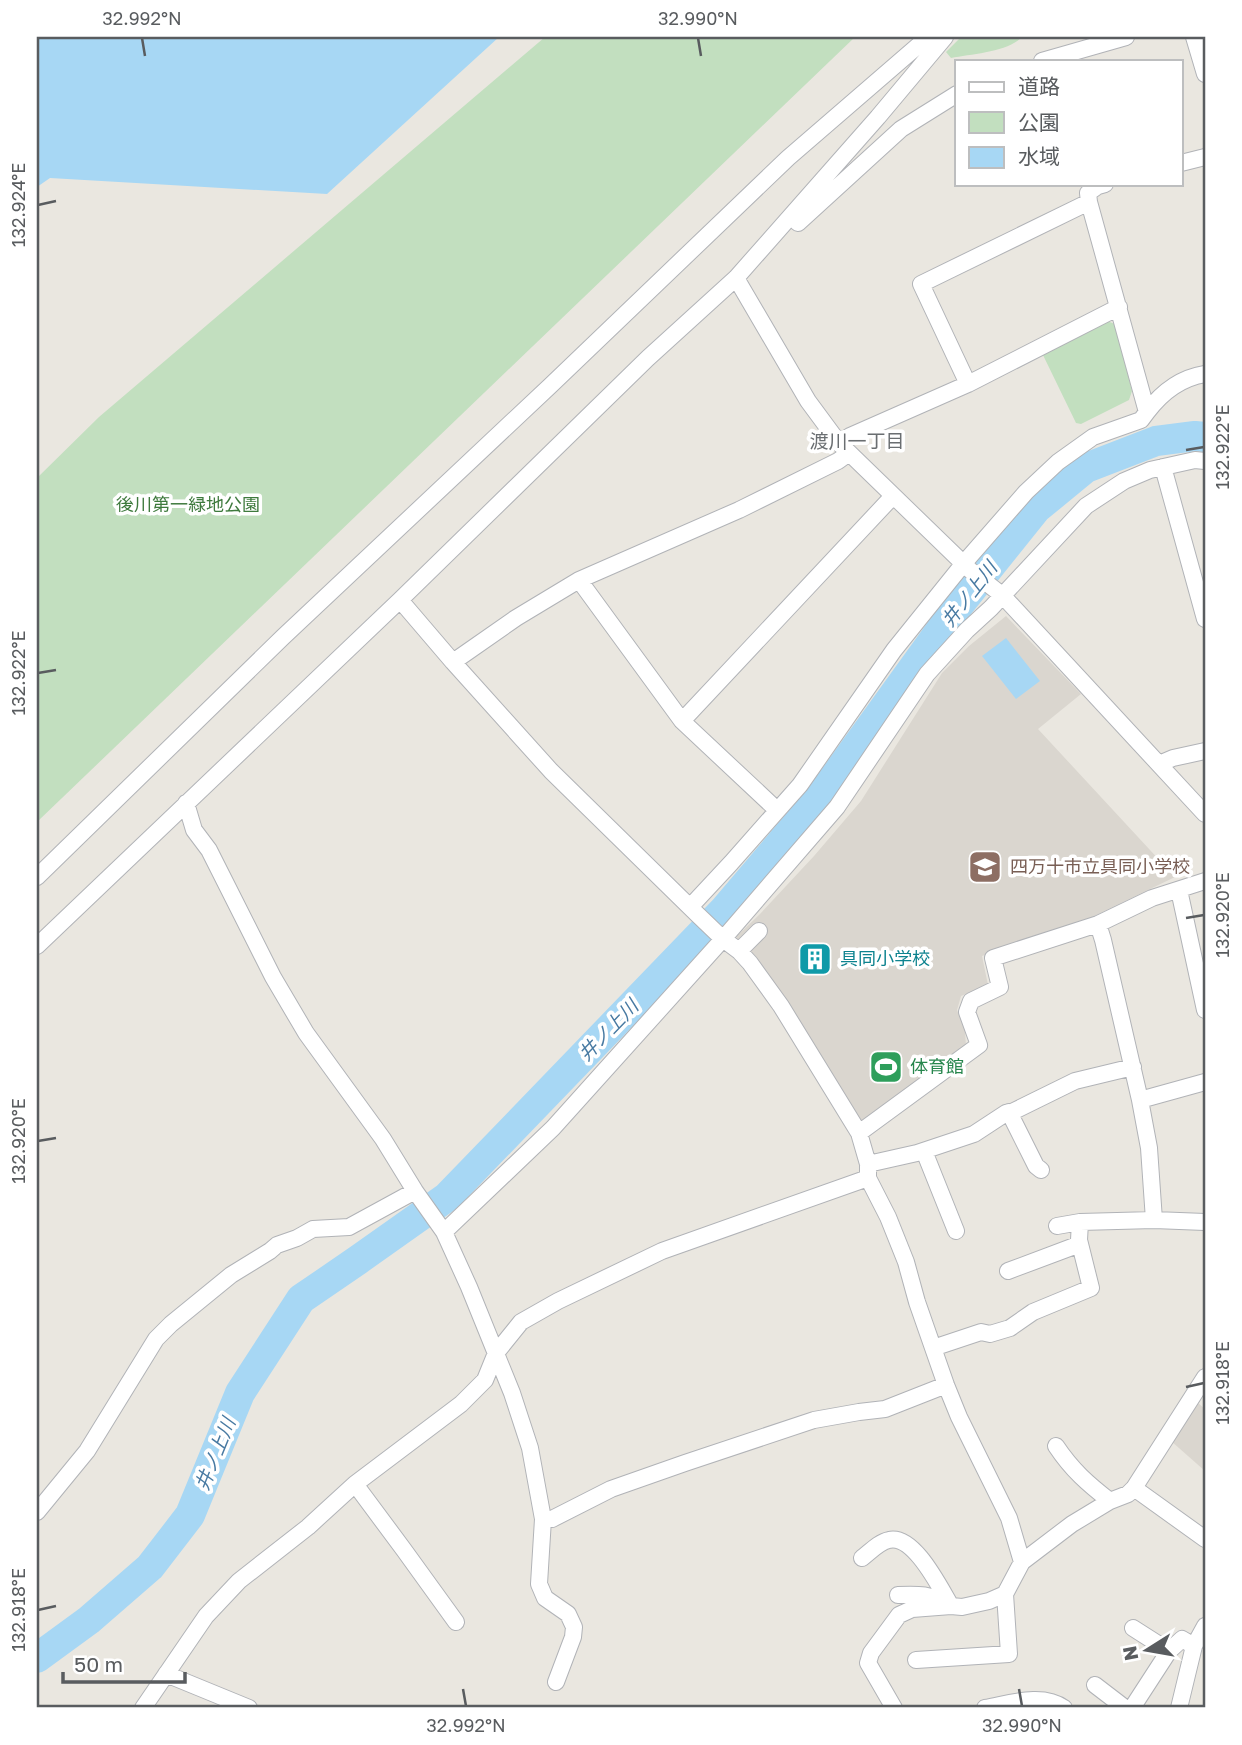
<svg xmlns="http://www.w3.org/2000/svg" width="1242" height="1745" font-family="'Golos Text','Noto Sans JP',sans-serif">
	<rect width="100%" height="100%" fill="#eae7e0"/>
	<path fill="#dad6cf" d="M 1006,616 L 1081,694 L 1038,729 L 1175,877 L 1090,918 L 982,956 L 988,985 L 961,996 L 957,1010 L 965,1031 L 966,1046 L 862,1122 L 752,954 L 736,937 L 760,914 L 814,856 L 861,801 L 942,673 L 969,646 Z
		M 1198,1403 L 1205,1409 L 1205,1471 L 1171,1441 Z"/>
	<path fill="#c2dfbf" d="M 545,37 L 855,37 L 37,822 L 37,478 L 99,417 Z
		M 961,37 L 1022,37 C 1008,52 972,54 951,58 L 946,52 Z
		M 1107,321 L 1115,324 L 1132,391 L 1129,400 L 1081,424 L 1076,423 L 1042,353 Z"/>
	<path fill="#a7d7f4" d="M 37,37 L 499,37 L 327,194 L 50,178 L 37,187 Z
		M 1006,638 L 1040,681 L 1016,699 L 982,656 Z"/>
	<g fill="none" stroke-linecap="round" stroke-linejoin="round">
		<path stroke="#a7d7f4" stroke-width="30" d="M 37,1658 L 89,1620 L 150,1567 L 190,1515 L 240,1393 L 301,1299 L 358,1260 L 447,1197 L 724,910 L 820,797 L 955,610 L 1036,509 L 1086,468 L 1156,441 L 1195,436 L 1205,437"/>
		<defs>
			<path id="minor" d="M 1194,37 L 1205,74
				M 1042,61 L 1126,37
				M 1181,163 L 1205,157
				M 798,223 L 901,129 L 957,94
				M 736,278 L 808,401 L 839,443 L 970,570 L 1002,595 L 1205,814
				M 968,384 L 921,284 L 1089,202 L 1088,193 L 1098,186 L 1105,184
				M 1147,412 C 1162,392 1180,378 1205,374
				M 839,443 L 850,436 L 968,384 L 1119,307
				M 1163,467 L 1205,619
				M 579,580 L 682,721 L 777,810
				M 400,600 L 453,662 L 551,771 L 698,915 L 723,939 L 739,951 L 750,963 L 781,1006 L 859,1133 L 868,1164
				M 453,662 L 516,618 L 579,580 L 739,510 L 838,461 L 849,453
				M 682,721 L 893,496
				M 1159,764 L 1173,758 L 1205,751
				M 186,803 L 194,830 L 209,850 L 273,977 L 306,1033 L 383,1139 L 415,1191 L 444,1232 L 469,1287 L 512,1393 L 530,1448 L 543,1519 L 539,1584 L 545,1598 L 568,1614 L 574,1627 L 573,1637 L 556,1682
				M 37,877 L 283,637 L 550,386 L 788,158 L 928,37
				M 1179,890 L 1205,1010
				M 690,907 L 731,863 L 800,785 L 894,650 L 964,563 L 1026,492 L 1058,462 L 1093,437 L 1141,420 L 1147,412 L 1089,202
				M 1098,924 L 1103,940 L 1140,1100 L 1149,1148 L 1154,1220
				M 37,946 L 400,600 L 648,358 L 736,278 L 878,117 L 945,37
				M 739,951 L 759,931
				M 1133,1067 L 1075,1081 L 1012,1112 L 1006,1113 L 974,1134 L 917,1153 L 868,1164 L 868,1178 L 888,1217 L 906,1262 L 917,1302 L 946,1385 L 959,1417 L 1009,1518 L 1022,1562 L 1072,1524 L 1110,1501 L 1128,1494 L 1134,1488 L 1205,1377
				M 1140,1100 L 1205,1082
				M 1009,1112 L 1036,1166 L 1041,1170
				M 859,1133 L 979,1045 L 967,1012 L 971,1001 L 1000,987 L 993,958 L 1098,924 L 1152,898 L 1205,881
				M 924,1151 L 956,1231
				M 1057,1226 L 1080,1222
				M 444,1232 L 553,1128 L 723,939 L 837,807 L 927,674 L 967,630 L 991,608 L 1086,506 L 1124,481 L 1150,470 L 1195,460 L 1205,461
				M 1008,1271 L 1080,1244
				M 933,1348 L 981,1332 L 990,1334 L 1010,1328 L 1033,1312 L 1091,1288 L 1079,1240 L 1080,1222 L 1154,1220 L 1205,1222
				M 1056,1446 C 1072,1470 1088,1484 1110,1501
				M 355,1484 L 404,1550 L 456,1622
				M 1134,1488 L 1205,1539
				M 37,1512 L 87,1451 L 156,1339 L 171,1324 L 231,1275 L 270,1251 L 277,1245 L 297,1238 L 313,1229 L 349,1227 L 415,1191
				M 543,1519 L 552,1519 L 611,1489 L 685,1463 L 814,1420 L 859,1412 L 885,1409 L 946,1385
				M 862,1558 C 870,1552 879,1542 889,1540 C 914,1534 940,1588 951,1606
				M 898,1595 C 919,1594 930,1594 949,1605
				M 1133,1628 L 1169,1651
				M 916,1660 L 1009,1654 L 1005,1594
				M 166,1674 L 249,1708
				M 1095,1685 L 1125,1708
				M 143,1708 L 206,1616 L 239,1581 L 308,1527 L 355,1484 L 461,1404 L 485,1380 L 496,1353 L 521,1322 L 558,1301 L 662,1251 L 868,1178
				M 894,1708 L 868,1663 L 871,1653 L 899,1615 L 912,1609 L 951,1606 L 962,1607 L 989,1601 L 1005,1594 L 1022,1562
				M 985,1708 C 1009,1704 1042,1692 1064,1708
				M 1132,1708 L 1169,1651 L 1182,1639 L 1194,1646
				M 1179,1708 L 1194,1646 L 1205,1626"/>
		</defs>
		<use href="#minor" stroke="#b1b3b7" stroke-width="18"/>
		<use href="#minor" stroke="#fff" stroke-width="16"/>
	</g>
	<path fill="none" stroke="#595c5f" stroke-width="2.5" d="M 142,38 L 145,56M 698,38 L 701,56M 38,205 L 56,201M 1186,450 L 1204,447M 38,673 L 56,670M 1186,918 L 1204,915M 38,1141 L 56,1138M 1186,1387 L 1204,1383M 38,1610 L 56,1606M 463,1689 L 466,1706M 1019,1689 L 1022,1706"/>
	<defs>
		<symbol id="school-square" viewBox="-11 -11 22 22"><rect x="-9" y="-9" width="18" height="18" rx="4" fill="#8d6e63" stroke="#fff"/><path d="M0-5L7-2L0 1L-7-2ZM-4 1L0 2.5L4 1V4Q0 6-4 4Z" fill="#fff"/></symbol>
		<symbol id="building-square" viewBox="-11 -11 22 22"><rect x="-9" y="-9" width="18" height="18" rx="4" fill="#0f9aa8" stroke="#fff"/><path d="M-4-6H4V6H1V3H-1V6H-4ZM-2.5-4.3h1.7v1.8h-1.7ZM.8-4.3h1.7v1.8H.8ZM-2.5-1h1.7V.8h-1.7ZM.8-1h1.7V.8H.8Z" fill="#fff"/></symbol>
		<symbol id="stadium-square" viewBox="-11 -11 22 22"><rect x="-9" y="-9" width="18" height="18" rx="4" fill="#2e9e5b" stroke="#fff"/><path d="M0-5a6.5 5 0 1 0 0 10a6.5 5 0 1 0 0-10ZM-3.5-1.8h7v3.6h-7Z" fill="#fff"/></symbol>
	</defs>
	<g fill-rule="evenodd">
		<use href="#school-square" x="966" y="848" width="38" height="38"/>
		<use href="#building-square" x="796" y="940" width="38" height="38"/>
		<use href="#stadium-square" x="867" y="1048" width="38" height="38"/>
	</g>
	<g text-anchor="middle" stroke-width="7" stroke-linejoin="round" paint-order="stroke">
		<g font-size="18" fill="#3e7a3d" stroke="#fff">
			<text x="188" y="511">後川第一緑地公園</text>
		</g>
		<g font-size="18" fill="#785e54" stroke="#fff" text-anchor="start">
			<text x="1010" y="873">四万十市立具同小学校</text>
		</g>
		<g font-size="18" fill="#0d838f" stroke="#fff" text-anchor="start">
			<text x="840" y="965">具同小学校</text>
		</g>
		<g font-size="18" fill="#27864d" stroke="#fff" text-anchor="start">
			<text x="910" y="1073">体育館</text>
		</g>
		<g font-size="19" fill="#6a6e71" stroke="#fff">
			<text x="857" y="448">渡川一丁目</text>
		</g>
		<g font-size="19" font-style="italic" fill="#487aa2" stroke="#fff">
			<text transform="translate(969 594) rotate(-52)" y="7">井ノ上川</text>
			<text transform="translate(608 1030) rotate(-46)" y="7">井ノ上川</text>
			<text transform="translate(215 1454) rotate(-68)" y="7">井ノ上川</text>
		</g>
	</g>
	<rect width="1242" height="1745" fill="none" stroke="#ffffff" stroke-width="77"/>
	<rect x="955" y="60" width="228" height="126" fill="#ffffff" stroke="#bdbebf" stroke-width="2"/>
	<rect x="969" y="82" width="35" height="10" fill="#ffffff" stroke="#bdbebf" stroke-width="2"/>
	<text x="1018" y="94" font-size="21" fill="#595c5f">道路</text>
	<rect x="969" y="112" width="35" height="21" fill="#c2dfbf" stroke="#bdbebf" stroke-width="2"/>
	<text x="1018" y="130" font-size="21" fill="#595c5f">公園</text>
	<rect x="969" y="147" width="35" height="21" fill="#a7d7f4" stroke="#bdbebf" stroke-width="2"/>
	<text x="1018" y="164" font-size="21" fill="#595c5f">水域</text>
	<g transform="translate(1147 1650) rotate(259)" stroke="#ffffff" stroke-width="5" paint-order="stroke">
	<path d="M0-5L12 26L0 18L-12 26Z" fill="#595c5f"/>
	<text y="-10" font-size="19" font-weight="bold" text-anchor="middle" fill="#595c5f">N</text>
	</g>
	<path d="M63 1672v10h122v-10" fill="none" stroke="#595c5f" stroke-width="3.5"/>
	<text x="74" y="1672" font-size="21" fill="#595c5f" stroke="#ffffff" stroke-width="5" paint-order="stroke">50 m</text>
	<rect x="38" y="38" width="1166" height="1668" fill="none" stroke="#595c5f" stroke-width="2.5"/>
	<g font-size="18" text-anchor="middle" fill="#595c5f">
		<text x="142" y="25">32.992°N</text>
		<text x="698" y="25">32.990°N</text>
		<text transform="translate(19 205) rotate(-90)" y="6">132.924°E</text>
		<text transform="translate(1223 447) rotate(-90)" y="6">132.922°E</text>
		<text transform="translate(19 673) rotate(-90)" y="6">132.922°E</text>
		<text transform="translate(1223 915) rotate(-90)" y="6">132.920°E</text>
		<text transform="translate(19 1141) rotate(-90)" y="6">132.920°E</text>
		<text transform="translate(1223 1383) rotate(-90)" y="6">132.918°E</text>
		<text transform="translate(19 1610) rotate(-90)" y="6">132.918°E</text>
		<text x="466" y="1732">32.992°N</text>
		<text x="1022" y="1732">32.990°N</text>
	</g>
</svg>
